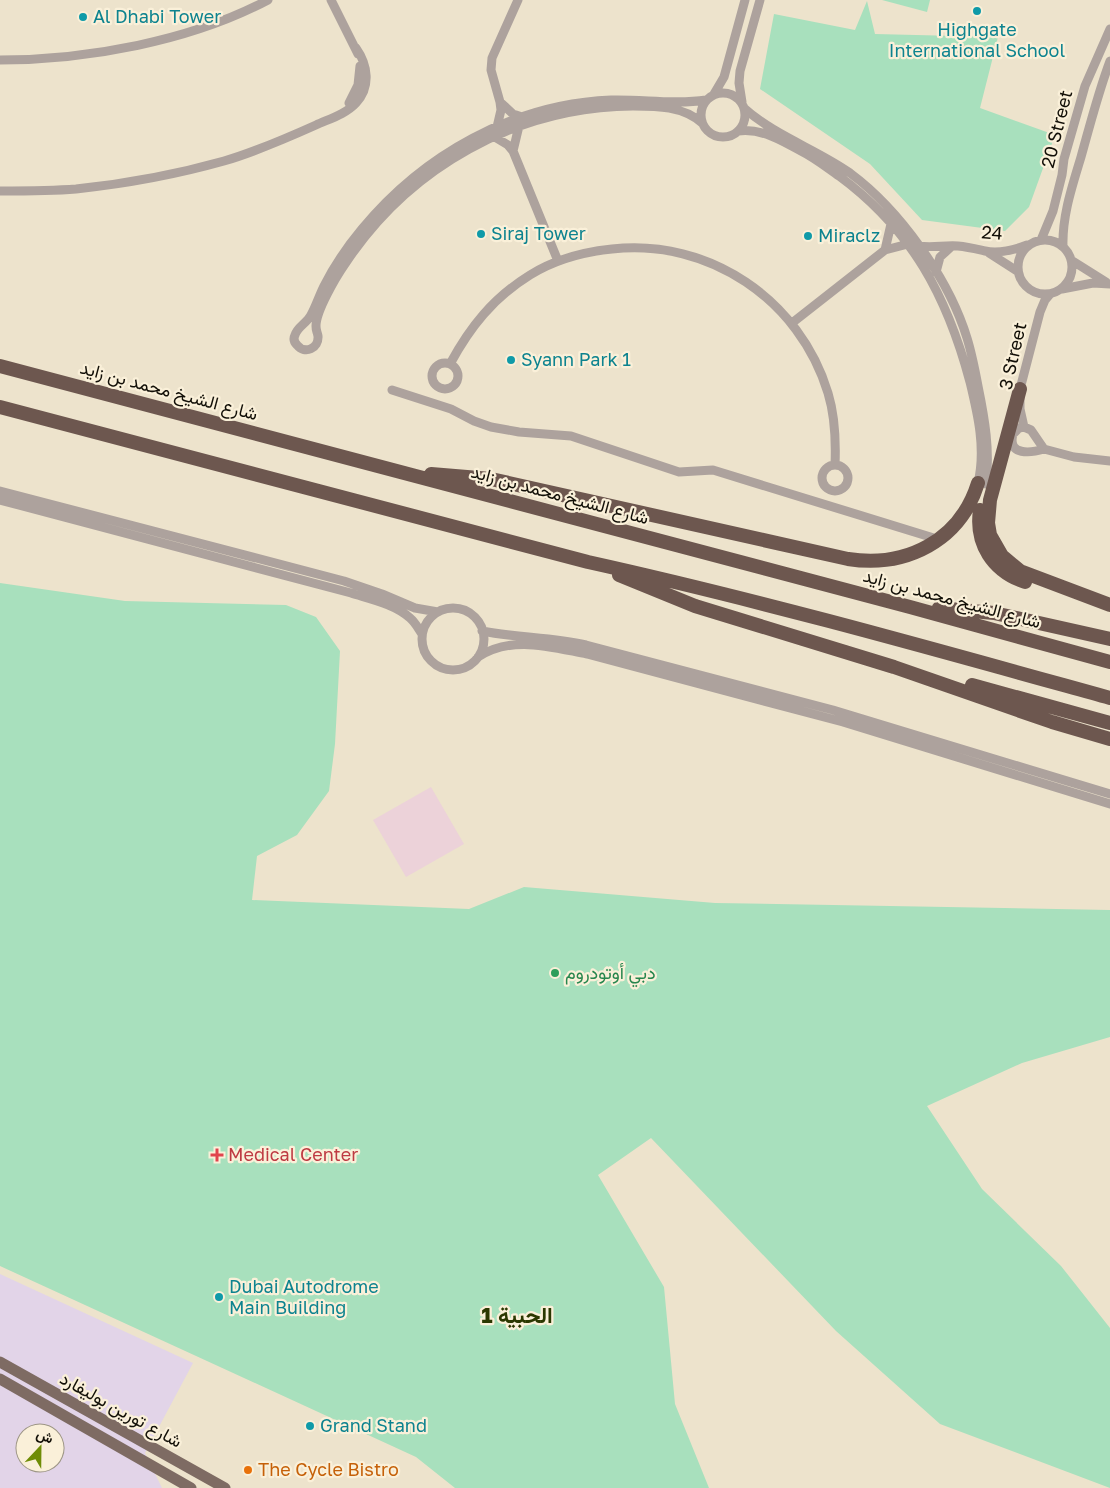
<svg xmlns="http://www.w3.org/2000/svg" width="1110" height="1488" font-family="'Golos Text',Vazirmatn,sans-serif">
	<rect width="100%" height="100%" fill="#ede3cc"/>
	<path fill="#e2d4e8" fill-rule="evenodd" d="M 0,1274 L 193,1363 L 145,1453 L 162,1488 L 0,1488 ZM 25,1433 L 55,1433 L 55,1463 L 25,1463 Z"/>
	<path fill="#ecd2d9" d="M 431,787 L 464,844 L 406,877 L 373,820 Z"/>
	<path fill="#a8e0bd" d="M 882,0 L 930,0 L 927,12 Z
		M 867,1 L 875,34 L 998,37 L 980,108 L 1055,135 L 1029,207 L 1005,231 L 922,220 L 870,164 L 760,89 L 774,14 L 855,30 Z
		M 0,583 L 125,601 L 286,605 L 316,617 L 340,651 L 335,744 L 329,791 L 297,835 L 257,856 L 252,900 L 469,909 L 524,887 L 715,903 L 1110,910 L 1110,1037 L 1022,1063 L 927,1106 L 982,1189 L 1061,1266 L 1110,1328 L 1110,1488 L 940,1424 L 836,1331 L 651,1138 L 598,1175 L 664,1287 L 675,1404 L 709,1488 L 455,1488 L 416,1457 L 0,1266 Z"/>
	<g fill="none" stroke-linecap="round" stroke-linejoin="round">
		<path stroke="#ada29d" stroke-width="9" d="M 331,0 L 358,54
			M 0,60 C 87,60 191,41 268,0
			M701 115a22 22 0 1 1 44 0a22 22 0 1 1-44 0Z
			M 714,94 L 724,77 L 745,0
			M 500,102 L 513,114 L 522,117
			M 742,102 L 739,83 L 740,71 L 760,0
			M 349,103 L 358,85 L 360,66
			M 744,108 C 775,136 816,149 850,173 C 900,210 949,279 967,338 C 972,354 975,370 978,386 C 985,420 990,450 986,484
			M 702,123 C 683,106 657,106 633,106 C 516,107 409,167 345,264 C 336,277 316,311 316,326 C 316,331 317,331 318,336 C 319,348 305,355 297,345 C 294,342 293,339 295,335 C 297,327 307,323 311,315 C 316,306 319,296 324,286 C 334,266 347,247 362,229 C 423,155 513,104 611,100 C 643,99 675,105 706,100
			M 497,127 L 501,110 L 500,102 L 491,70 L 492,58 L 518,0
			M 738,131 C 762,128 780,140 801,151 C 815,158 826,167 839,176 C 912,230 947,296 970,382 C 978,415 986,449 978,483
			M 493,136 L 508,145 L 513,151 L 558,261
			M 513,151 L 519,126
			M 0,191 C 25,191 51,191 76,189 C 123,184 178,174 224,161 C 255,152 287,138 316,125 C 329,119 346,114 356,103 C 371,87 368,65 356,48
			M1018 267a27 27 0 1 1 54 0a27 27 0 1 1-54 0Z
			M 1041,240 L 1053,211 L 1062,175 L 1064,159 L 1085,86 L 1110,29
			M 919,246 C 932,248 945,245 958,246 C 968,247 976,249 985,251 C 999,254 1014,250 1027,245
			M 1063,247 C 1062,216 1072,187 1081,157 C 1090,125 1098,93 1110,61
			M 885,250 L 891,224
			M 989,253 L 1017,271
			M 1071,260 L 1106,282
			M 936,272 L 940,257 L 952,246
			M 1062,289 L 1093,283 L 1110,284
			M 792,323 L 885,250 L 908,244
			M432 376a13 13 0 1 1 26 0a13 13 0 1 1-26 0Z
			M 450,364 C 470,327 493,298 530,275 C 554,260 583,252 612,249 C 709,238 800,300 828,393 C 835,416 836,441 835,465
			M 392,390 L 451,409 L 474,421 L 491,427 L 519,432 L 571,436 L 679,472 L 713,470 L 937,539
			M 1024,427 L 1020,409 L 1020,389 L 1040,312 L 1045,300 L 1050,294
			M 1024,427 L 1031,430 L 1044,449 C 1031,453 1007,456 1013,434 L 1019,428 Z
			M 1044,449 L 1074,457 L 1110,461
			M822 478a13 13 0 1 1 26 0a13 13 0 1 1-26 0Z
			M 0,491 L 344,581 L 382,594 L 415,608 L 438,612
			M 0,500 L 351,593 C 370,599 395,604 410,618 C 415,622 418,628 422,634
			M422 639a31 31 0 1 1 62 0a31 31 0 1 1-62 0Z
			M 482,631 C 517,638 552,637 586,645 L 833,710 L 1110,794
			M 478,657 C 512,635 550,647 587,654 L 843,722 L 1110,804"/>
		<path stroke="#7e6b63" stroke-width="11" d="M 0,1362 L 225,1488
			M 0,1379 L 191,1488"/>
		<path stroke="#6d574f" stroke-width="14" d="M 0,366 L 910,607 L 1110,662
			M 1020,389 L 990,500 L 988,523 L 990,535 L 1002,556 L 1020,571 L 1110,605
			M 0,407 L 588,562 C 764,601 937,650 1110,698
			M 431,474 L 491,479 L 848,559 C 906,568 960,541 978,483
			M 980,510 C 975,544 993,571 1025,582
			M 619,575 L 695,606 L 894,667 L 1052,722 L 1110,739
			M 939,608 L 994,613 L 1110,639
			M 972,685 L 1110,723"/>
	</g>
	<g fill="#0f9aa8" stroke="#faf0d9" stroke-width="2">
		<circle cx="977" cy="11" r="5"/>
		<circle cx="83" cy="17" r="5"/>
		<circle cx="481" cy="234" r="5"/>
		<circle cx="808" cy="236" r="5"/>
		<circle cx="511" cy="360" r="5"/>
		<circle cx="219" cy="1297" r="5"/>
		<circle cx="310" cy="1426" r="5"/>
	</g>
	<circle fill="#2e9e5b" stroke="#faf0d9" stroke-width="2" cx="555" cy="973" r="5"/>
	<path fill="#e0444e" stroke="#faf0d9" stroke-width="2" d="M214.5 1147.5h5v5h5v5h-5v5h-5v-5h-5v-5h5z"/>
	<circle fill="#e8710a" stroke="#faf0d9" stroke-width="2" cx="248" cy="1470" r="5"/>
	<g text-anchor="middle" stroke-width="4.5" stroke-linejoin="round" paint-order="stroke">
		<g font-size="18" fill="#0d838f" stroke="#faf0d9" text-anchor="start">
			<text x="93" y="23">Al Dhabi Tower</text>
			<text x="977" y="36" text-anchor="middle">Highgate<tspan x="977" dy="21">International School</tspan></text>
			<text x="491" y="240">Siraj Tower</text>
			<text x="818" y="242">Miraclz</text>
			<text x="521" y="366">Syann Park 1</text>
			<text x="229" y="1293">Dubai Autodrome<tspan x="229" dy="21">Main Building</tspan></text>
			<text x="320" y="1432">Grand Stand</text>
		</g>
		<g font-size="18" fill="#120f07" stroke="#faf0d9">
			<text transform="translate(1057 129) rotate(-76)" y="6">20 Street</text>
			<text transform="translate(992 233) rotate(4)" y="6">24</text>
			<text transform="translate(1013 356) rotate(-77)" y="6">3 Street</text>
			<text transform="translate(169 391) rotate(15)" y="6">شارع الشيخ محمد بن زايد</text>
			<text transform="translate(560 495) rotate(15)" y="6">شارع الشيخ محمد بن زايد</text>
			<text transform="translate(952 599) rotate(15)" y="6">شارع الشيخ محمد بن زايد</text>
			<text transform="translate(121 1410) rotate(29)" y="6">شارع تورين بوليفارد</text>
		</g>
		<g font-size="18" fill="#27864d" stroke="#faf0d9" text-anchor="start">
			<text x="565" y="979">دبي أوتودروم</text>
		</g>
		<g font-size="18" fill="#be3a42" stroke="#faf0d9" text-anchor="start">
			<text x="228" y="1161">Medical Center</text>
		</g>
		<g font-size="18" fill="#c56008" stroke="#faf0d9" text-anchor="start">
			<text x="258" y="1476">The Cycle Bistro</text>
		</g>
		<g font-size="22" font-weight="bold" fill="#2b3800" stroke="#faf0d9">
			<text x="517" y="1323">الحبية 1</text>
		</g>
	</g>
	<g transform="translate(40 1448) rotate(22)"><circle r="24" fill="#faf0d9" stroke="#9d9685"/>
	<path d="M0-4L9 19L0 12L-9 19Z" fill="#6f8c06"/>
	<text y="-8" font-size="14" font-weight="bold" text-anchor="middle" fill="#120f07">ش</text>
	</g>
</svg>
